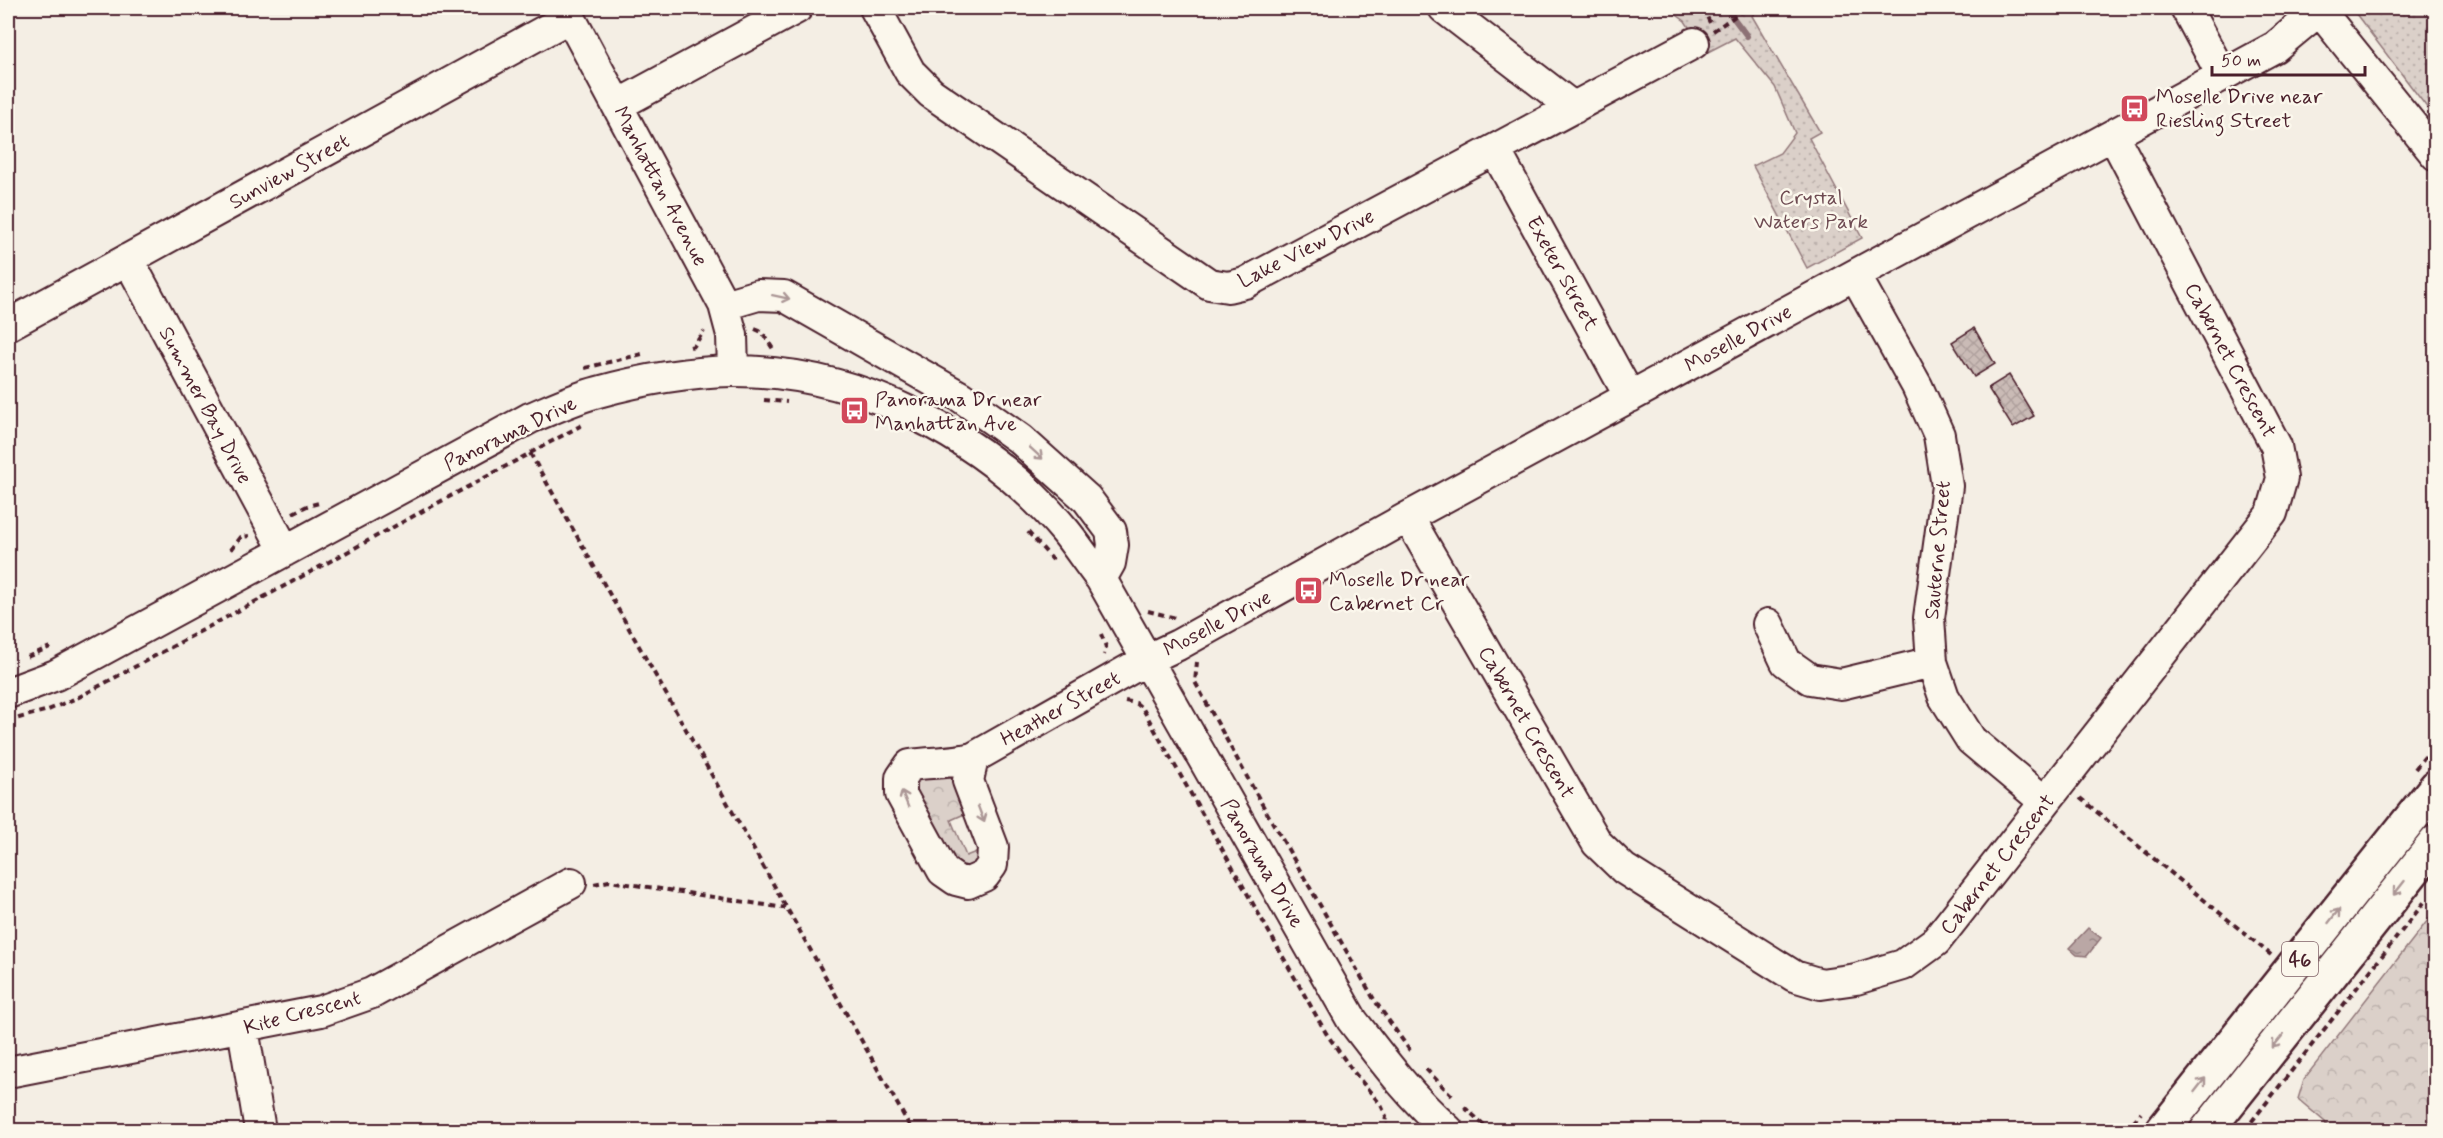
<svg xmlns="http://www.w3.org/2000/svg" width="2443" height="1138" font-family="Mynerve,sans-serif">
	<defs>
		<pattern id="forest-crowns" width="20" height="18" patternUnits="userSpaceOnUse" patternTransform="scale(1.5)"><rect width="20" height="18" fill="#dbd0c9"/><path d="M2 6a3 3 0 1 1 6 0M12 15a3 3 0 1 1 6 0" fill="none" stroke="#bdb2ad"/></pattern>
		<pattern id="park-dots" width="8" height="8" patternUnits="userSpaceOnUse" patternTransform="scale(1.5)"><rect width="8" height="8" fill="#dbd0c9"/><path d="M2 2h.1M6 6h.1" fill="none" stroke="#bdb2ad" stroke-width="1.8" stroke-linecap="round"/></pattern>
		<pattern id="water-ripples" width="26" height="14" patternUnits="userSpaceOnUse" patternTransform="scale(1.5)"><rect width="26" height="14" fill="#baa7a5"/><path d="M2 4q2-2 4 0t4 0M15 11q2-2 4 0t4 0" fill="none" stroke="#998787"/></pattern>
		<pattern id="building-cross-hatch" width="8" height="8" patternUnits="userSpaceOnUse" patternTransform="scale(1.5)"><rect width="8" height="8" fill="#cabbb6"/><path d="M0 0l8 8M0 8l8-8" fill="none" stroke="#afa09d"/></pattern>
	</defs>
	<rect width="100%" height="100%" fill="#f4eee4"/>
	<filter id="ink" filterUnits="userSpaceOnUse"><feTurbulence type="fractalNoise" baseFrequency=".0167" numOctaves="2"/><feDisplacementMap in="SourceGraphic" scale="12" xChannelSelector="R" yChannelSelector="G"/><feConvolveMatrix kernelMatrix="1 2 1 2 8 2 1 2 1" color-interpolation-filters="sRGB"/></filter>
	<g filter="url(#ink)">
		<path fill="url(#forest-crowns)" stroke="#92787a" stroke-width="1.5" d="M 942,773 L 958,778 L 971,811 L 951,820 L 966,856 L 986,848 L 975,867 L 961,871 L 947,861 L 911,787 L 920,774 Z
			M 2435,911 L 2435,1130 L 2328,1130 L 2325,1122 L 2298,1099 L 2304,1079 Z"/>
		<path fill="url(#park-dots)" stroke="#92787a" stroke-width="1.5" d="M 1667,8 L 1758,8 L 1752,16 L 1820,132 L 1809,138 L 1862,238 L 1807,268 L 1753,166 L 1780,153 L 1795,133 L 1775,87 L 1735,38 L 1706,53 L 1685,21 Z
			M 2361,8 L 2435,8 L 2435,118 L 2356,14 Z"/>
		<path fill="url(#water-ripples)" stroke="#8d7174" stroke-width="1.5" d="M 2088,928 L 2101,938 L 2087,956 L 2077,955 L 2069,948 Z"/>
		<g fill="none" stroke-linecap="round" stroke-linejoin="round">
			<path stroke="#8d7174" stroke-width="6" d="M 1726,8 L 1747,36"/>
		</g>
		<path fill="url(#building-cross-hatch)" stroke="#4a1f2b" stroke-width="1.5" d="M 1974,328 L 1995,364 L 1974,377 L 1952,342 Z
			M 2009,375 L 2034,416 L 2013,428 L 1988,388 Z"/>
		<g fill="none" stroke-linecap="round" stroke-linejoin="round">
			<defs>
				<path id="minor" d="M 565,8 L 724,305 L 732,335 L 733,371
					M 875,8 L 910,72 L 931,93 L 1209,284 L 1228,287 L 1245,283 L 1694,43
					M 1444,8 L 1574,108
					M 2186,8 L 2222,75
					M 2320,11 L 2436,155
					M 618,105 L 797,8
					M 1495,150 L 1630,397
					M 128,259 L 285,551
					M 1855,275 L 1917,386 L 1939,435 L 1947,486 L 1929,618 L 1932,662 L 1944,697 L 1971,740 L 2045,802
					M 724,305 L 758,295 L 784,296 L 961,397 L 1020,439 L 1087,499 L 1111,531 L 1113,545 L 1110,563 L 1101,579
					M 8,325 L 570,17
					M 1408,517 L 1597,843 L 1624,869 L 1794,976 L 1821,984 L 1856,979 L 1903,965 L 1936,941 L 2272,513 L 2282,478 L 2276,446 L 2113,135
					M 1768,624 L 1786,662 L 1810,679 L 1841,684 L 1932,662
					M 8,693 L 56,675 L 530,418 C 552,409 575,398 598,392 C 641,380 687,372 732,371 C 858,370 986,436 1066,532 C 1078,547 1089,564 1101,579 L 1352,1020 C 1382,1059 1411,1098 1448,1130
					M 973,758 L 968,781 L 993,847 L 992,865 L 984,876 L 968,883 L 956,880 L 943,871 L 901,794 L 901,778 L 910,765 C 931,762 953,763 973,758 L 1148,659 L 1178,645 L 1408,517 L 2275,47 L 2322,8
					M 243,1028 L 260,1130
					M 8,1072 L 321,1011 L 372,993 L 571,883"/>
				<path id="major" d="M 2163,1130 L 2436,787
					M 2207,1130 L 2436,842"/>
			</defs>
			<use href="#minor" stroke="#4a1f2b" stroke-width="34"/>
			<use href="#major" stroke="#4a1f2b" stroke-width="38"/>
			<path stroke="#4a1f2b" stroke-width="4" stroke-dasharray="6 4.5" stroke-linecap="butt" d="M 1703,8 L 1711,25
				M 1713,31 L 1747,8
				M 755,329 L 762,332 L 773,349
				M 690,347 L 694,346 L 704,331
				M 585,368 L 642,354
				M 764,400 L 787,402
				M 530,453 L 912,1130
				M 293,513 L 307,506 L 319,503
				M 1028,532 L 1053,560
				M 231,550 L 241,537 L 249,536
				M 1148,611 L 1176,618
				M 1101,634 L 1106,647 L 1104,655
				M 27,657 L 50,647
				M 1197,662 L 1195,682 L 1258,797 L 1375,1001 L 1411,1052
				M 1125,701 L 1136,703 L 1143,709 L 1326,1033 L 1352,1070 L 1381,1105 L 1386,1116 L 1385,1124 L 1390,1130
				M 8,721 L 48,710 L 79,697 L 582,425
				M 2415,769 L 2436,743
				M 2080,798 L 2271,955
				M 594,884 L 609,881 L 785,908
				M 1426,1069 L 1454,1098
				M 1464,1107 L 1490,1130
				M 2126,1130 L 2141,1113
				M 2245,1130 L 2426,900"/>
			<use href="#minor" stroke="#fbf7ec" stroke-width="30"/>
			<use href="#major" stroke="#fbf7ec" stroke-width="33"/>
		</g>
		<defs><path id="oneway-shaft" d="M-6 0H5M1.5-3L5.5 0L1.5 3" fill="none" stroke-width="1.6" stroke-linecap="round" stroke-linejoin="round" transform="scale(1.5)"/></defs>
		<g stroke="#ab9695">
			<use href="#oneway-shaft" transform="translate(781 297) rotate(12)"/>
			<use href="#oneway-shaft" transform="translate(1036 453) rotate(42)"/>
			<use href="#oneway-shaft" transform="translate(905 799) rotate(-112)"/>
			<use href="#oneway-shaft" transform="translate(981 814) rotate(69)"/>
			<use href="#oneway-shaft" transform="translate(2399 888) rotate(128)"/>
			<use href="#oneway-shaft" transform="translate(2334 916) rotate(-52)"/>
			<use href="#oneway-shaft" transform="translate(2278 1041) rotate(129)"/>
			<use href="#oneway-shaft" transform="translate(2200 1085) rotate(-52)"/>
		</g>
	</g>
	<defs>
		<symbol id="bus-square" viewBox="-11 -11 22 22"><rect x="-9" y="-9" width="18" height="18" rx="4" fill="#d1495b" stroke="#fbf7ec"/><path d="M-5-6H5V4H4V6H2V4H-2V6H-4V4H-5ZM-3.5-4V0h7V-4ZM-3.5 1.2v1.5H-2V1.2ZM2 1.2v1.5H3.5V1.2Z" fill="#fff"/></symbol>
	</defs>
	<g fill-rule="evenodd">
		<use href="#bus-square" x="2118" y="92" width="33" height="33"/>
		<use href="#bus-square" x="838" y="394" width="33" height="33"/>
		<use href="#bus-square" x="1292" y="574" width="33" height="33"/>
	</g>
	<g text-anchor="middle" stroke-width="5" stroke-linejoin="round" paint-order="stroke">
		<rect fill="#fbf7ec" stroke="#7f6065" stroke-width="1.5" x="2282" y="942" width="36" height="34" rx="4.5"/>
		<g font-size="20" font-weight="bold" fill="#4a1f2b">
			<text x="2300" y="966">46</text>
		</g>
		<g font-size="21" fill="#4a1f2b" stroke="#fbf7ec" text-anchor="start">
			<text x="2156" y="103">Moselle Drive near<tspan x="2156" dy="24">Riesling Street</tspan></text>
			<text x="875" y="406">Panorama Dr near<tspan x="875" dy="24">Manhattan Ave</tspan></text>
			<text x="1329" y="586">Moselle Dr near<tspan x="1329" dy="24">Cabernet Cr</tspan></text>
		</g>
		<g font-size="21" fill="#4a1f2b" stroke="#fbf7ec">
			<text transform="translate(289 171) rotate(-29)" y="7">Sunview Street</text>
			<text transform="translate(661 186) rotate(62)" y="7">Manhattan Avenue</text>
			<text transform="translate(1306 248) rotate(-27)" y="7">Lake View Drive</text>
			<text transform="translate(1563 273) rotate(61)" y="7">Exeter Street</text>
			<text transform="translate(1738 338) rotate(-29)" y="7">Moselle Drive</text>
			<text transform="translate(2231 360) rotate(62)" y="7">Cabernet Crescent</text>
			<text transform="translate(206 405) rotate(62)" y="7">Summer Bay Drive</text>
			<text transform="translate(510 433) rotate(-26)" y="7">Panorama Drive</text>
			<text transform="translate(1937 550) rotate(-85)" y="7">Sauterne Street</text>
			<text transform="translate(1217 623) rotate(-28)" y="7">Moselle Drive</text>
			<text transform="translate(1060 708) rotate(-29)" y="7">Heather Street</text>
			<text transform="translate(1527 722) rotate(60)" y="7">Cabernet Crescent</text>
			<text transform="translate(1263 863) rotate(60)" y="7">Panorama Drive</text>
			<text transform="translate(1997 864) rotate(-52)" y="7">Cabernet Crescent</text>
			<text transform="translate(302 1012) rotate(-15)" y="7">Kite Crescent</text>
		</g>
		<g font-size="21" fill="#6e4b52" stroke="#fbf7ec">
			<text x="1811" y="204">Crystal<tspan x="1811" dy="24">Waters Park</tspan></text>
		</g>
	</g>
	<rect width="2443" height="1138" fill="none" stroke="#fbf7ec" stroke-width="30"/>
	<rect x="15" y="15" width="2413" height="1108" fill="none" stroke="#4a1f2b" stroke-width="2" filter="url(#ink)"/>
	<path d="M2212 66v9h153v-9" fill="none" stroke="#4a1f2b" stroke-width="3"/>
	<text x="2221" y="66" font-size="18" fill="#4a1f2b" stroke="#fbf7ec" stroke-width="4.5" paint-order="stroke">50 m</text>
</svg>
